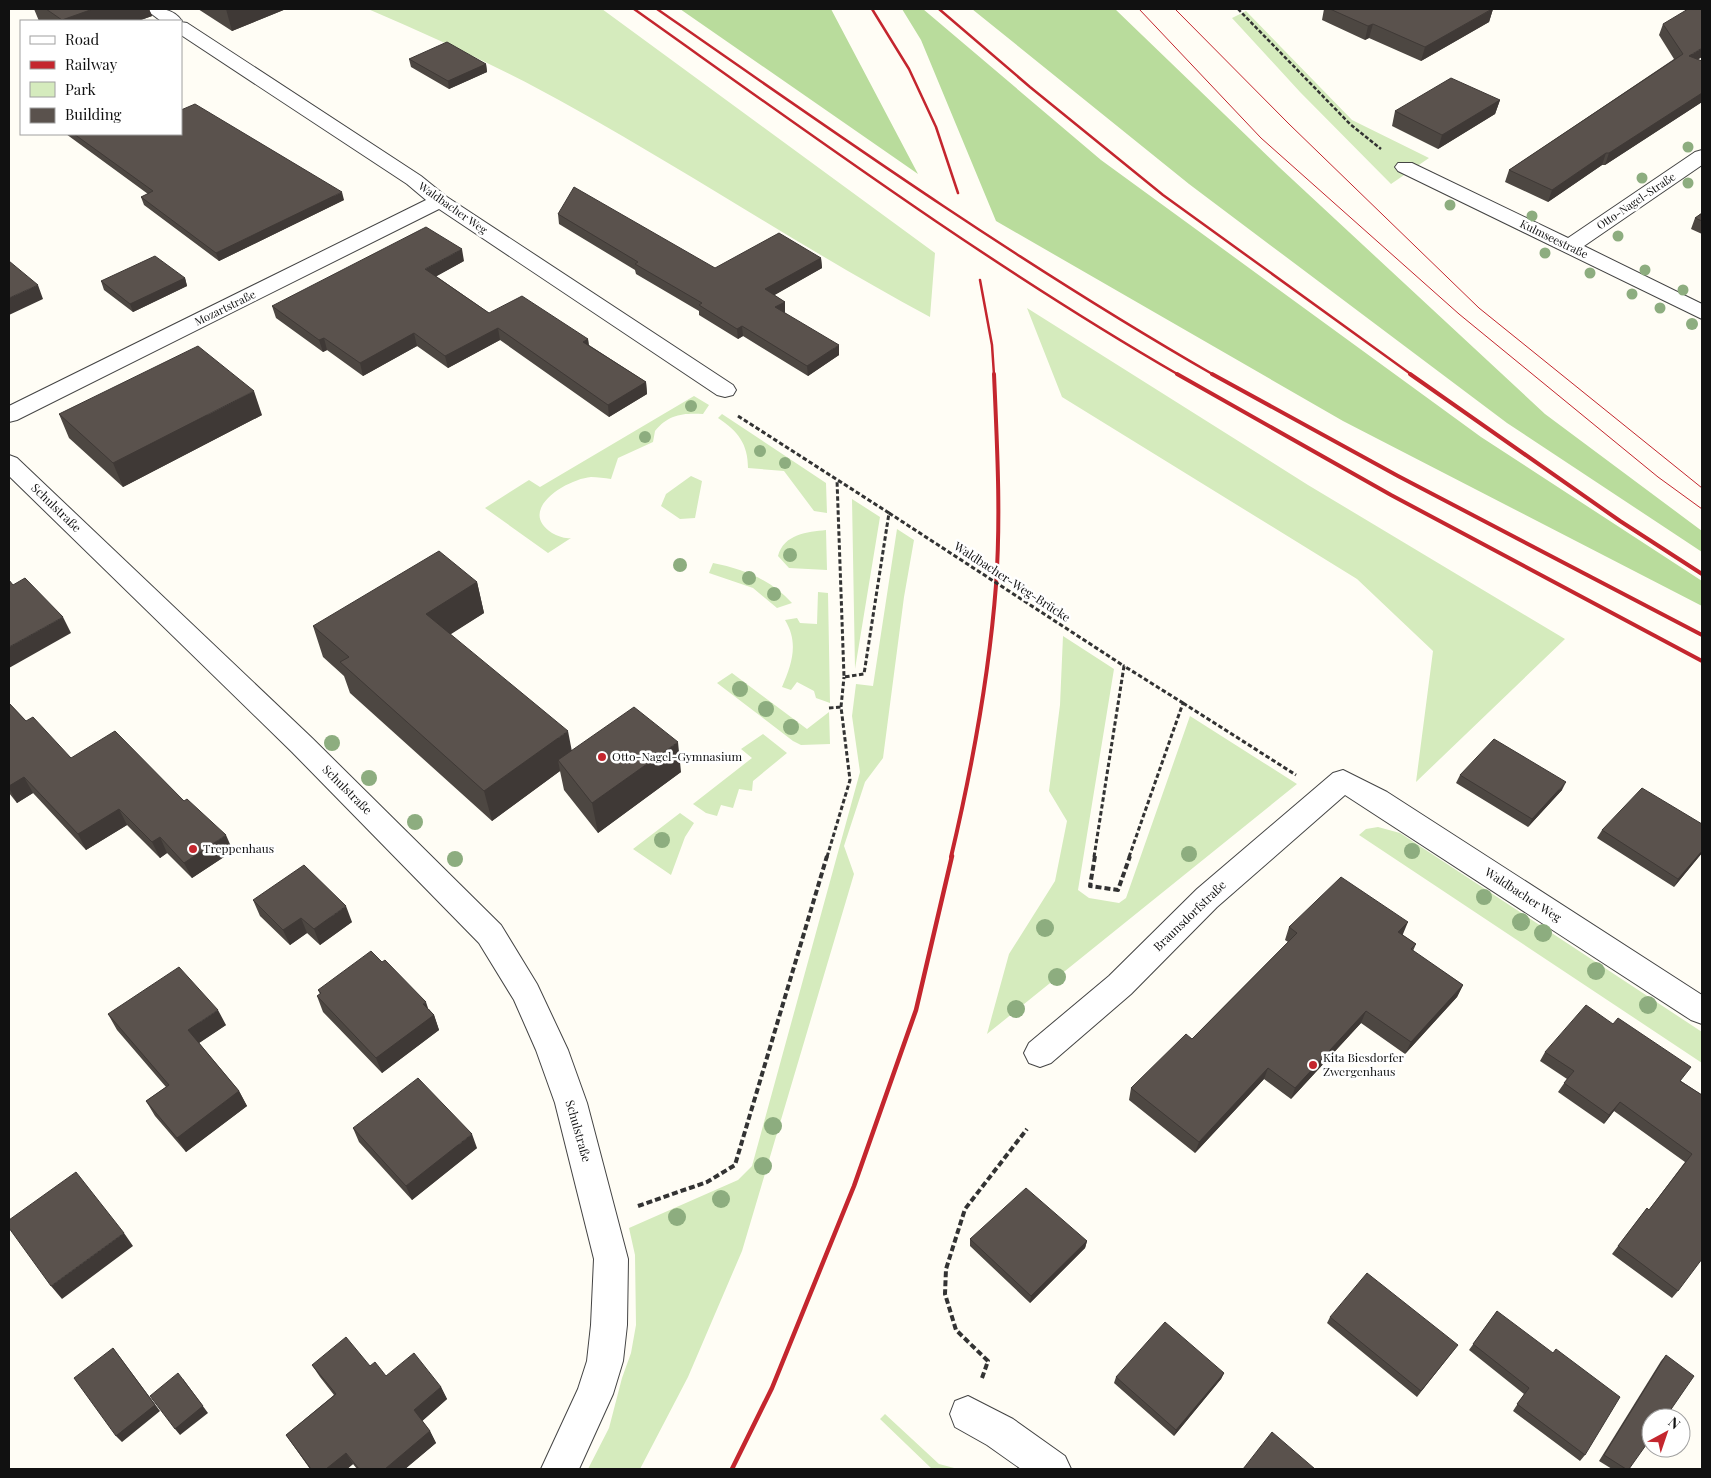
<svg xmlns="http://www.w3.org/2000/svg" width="1711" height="1478" font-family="'Playfair Display',serif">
	<rect width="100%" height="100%" fill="#fffdf5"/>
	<path fill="#d5ebbd" d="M 368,9 L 602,9 L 935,253 L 930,317 C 809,252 695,176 575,109 C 508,71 438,39 368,9 Z
		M 1246,11 L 1352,120 L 1429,158 L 1391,184 L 1300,92 L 1232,18 Z
		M 1027,308 L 1308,485 L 1565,639 L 1416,782 L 1433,651 L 1357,579 L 1062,397 Z
		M 694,396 L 709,405 L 703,414 C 683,413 669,414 655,431 L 653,442 L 618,458 L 611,479 C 605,478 597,477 591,477 C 567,479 516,510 552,533 C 558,536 564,539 571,538 L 548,553 L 485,508 L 529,480 L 540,487 Z
		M 722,414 L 826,483 L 827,513 L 814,511 L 784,471 L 748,468 C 748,444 738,431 718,418 Z
		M 691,476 L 702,481 L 695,518 L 680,519 L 661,506 L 666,494 Z
		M 852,499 L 880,517 L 855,669 Z
		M 897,529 L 914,540 L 904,597 L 883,758 L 865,782 L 844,846 L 854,874 L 742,1251 L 688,1377 L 640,1469 L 588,1469 L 609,1428 L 622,1378 L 631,1353 L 636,1325 L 635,1255 L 629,1228 L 738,1180 L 752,1166 L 860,772 L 852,716 L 856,684 L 873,686 Z
		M 826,530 L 827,570 L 789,568 L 778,556 C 784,534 807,532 826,530 Z
		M 713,563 C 744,569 771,580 792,603 L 777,608 L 753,588 L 709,573 Z
		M 818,592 L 828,593 L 830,703 L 816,698 L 814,691 L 797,682 L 791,690 L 782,687 C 792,664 799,643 785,620 L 797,618 L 800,623 L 817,624 Z
		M 1063,636 L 1114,669 L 1078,890 L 1089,898 L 1119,903 L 1126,898 L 1190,716 L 1297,784 L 987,1034 L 1009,954 L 1055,881 L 1067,821 L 1049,791 L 1060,705 Z
		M 732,673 L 807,729 L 829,712 L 830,744 L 801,745 L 793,741 L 717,683 Z
		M 763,734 L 787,753 L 753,781 L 752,791 L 739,789 L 733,808 L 721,805 L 717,816 L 706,813 L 693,804 L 752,758 L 741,749 Z
		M 680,813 L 694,823 L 685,837 L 671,875 L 633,849 Z
		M 1378,827 L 1400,833 L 1702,1032 L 1702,1063 L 1359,835 L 1366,829 Z
		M 885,1414 L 939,1464 L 958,1469 L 932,1469 L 880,1419 Z"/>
	<path fill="#b9dc9c" d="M 680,9 L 831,9 L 918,174 Z
		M 902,9 L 923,9 L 1101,160 L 1481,437 L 1702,581 L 1702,606 L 1343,421 L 996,221 L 921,40 Z
		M 972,9 L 1115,9 L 1279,167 L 1545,414 L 1702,531 L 1702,552 L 1507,423 L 1189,184 Z"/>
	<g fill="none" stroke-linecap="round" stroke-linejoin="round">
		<defs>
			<path id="minor" d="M 145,9 C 159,8 173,8 182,21 L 181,22 L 187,23 L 421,176 L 447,197 L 733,385 L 736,390 L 733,395 L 725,397 L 717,395 L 439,209 L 17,420 L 9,422 L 9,406 L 426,200 L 407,184 L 181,35 L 181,21 L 161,21 Z
				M 1702,150 L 1702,165 L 1584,246 L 1702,304 L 1702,319 L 1398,171 L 1395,167 L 1398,163 L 1412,163 L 1568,238 L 1695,152 Z
				M 9,455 L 17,458 L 312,738 L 501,925 L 537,984 L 568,1050 L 587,1103 L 628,1259 L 627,1325 L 623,1361 L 613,1394 L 579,1469 L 541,1469 L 578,1389 L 587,1361 L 591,1325 L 594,1259 L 555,1103 L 536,1050 L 514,1000 L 479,943 L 292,752 L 9,476 Z
				M 1343,770 L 1387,792 L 1702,995 L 1702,1024 L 1691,1020 L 1345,795 L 1217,907 L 1131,994 L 1051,1063 L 1040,1067 L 1029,1063 L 1024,1053 L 1029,1043 L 1109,976 L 1197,889 L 1333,773 Z
				M 968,1396 L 1013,1419 L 1065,1456 L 1071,1469 L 1021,1469 L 987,1445 L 955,1427 L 950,1414 L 955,1401 Z"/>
		</defs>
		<use href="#minor" stroke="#444" stroke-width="2"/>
		<path stroke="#333" stroke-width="2.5" stroke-dasharray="4 2" stroke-linecap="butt" d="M 1238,9 L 1350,124 L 1381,149"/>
		<path stroke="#333" stroke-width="3" stroke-dasharray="4.5 2.5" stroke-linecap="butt" d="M 738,416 L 889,513 L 864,674 L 844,677 L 837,480
			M 1183,703 L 1296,775
			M 829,708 L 841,707
			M 827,857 L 850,780 L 841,707 L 844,677
			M 1094,857 L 1124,666 L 1183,703
			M 1129,857 L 1183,703"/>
		<path stroke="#333" stroke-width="4" stroke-dasharray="6 3" stroke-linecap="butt" d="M 1095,856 L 1090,886 L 1118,890 L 1130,856
			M 638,1206 L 707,1182 L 735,1165 L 827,856
			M 982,1378 L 988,1361 L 956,1330 L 945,1294 L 946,1269 L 965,1209 L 1027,1129"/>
		<use href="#minor" fill="#fff" fill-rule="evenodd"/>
		<path stroke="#c4262e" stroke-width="1" d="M 1139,9 L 1261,138 L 1459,314 L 1658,477 L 1702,509
			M 1175,9 L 1289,124 L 1479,308 L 1702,488"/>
		<path stroke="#c4262e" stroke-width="2.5" d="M 634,9 C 813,136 989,265 1179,375
			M 657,9 C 839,136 1021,264 1214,375
			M 872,9 L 909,69 L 936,127 L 958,193
			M 939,9 L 1030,87 L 1163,195 L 1412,375
			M 980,280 L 992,345 L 994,375"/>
		<path stroke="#c4262e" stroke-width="4" d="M 1177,374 L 1391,495 L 1702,661
			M 1212,374 L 1398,476 L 1702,635
			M 1410,374 L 1620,521 L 1702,574
			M 951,857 C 972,768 989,677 996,585 C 1001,515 997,444 994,374"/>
		<path stroke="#c4262e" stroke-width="4.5" d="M 732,1469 L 772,1388 L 854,1186 L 916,1010 L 952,856"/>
		<path stroke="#333" stroke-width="3" stroke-dasharray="4.5 2.5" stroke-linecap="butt" d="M 889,513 L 1124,666"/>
	</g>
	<g fill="#8dad7f">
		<circle cx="1688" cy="147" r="5.5"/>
		<circle cx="1642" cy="178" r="5.5"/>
		<circle cx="1688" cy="183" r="5.5"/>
		<circle cx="1450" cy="205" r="5.5"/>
		<circle cx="1532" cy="216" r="5.5"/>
		<circle cx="1618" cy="236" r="5.5"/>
		<circle cx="1545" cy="253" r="5.5"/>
		<circle cx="1645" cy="270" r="5.5"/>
		<circle cx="1590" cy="273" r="5.5"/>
		<circle cx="1683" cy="290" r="5.5"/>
		<circle cx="1632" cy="294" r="5.5"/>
		<circle cx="1660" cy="308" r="5.5"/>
		<circle cx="1692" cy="324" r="6"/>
		<circle cx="691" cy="406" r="6"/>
		<circle cx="645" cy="437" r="6"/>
		<circle cx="760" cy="451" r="6"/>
		<circle cx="785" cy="463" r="6"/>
		<circle cx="790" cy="555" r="7"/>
		<circle cx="680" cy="565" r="7"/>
		<circle cx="749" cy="578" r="7"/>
		<circle cx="774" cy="594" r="7"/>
		<circle cx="740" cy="689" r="8"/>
		<circle cx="766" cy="709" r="8"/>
		<circle cx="791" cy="727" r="8"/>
		<circle cx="332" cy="743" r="8"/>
		<circle cx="369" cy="778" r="8"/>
		<circle cx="415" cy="822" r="8"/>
		<circle cx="662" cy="840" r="8"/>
		<circle cx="1412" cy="851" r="8"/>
		<circle cx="1189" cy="854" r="8"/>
		<circle cx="455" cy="859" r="8"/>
		<circle cx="1484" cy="897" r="8"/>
		<circle cx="1521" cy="922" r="9"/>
		<circle cx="1045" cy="928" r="9"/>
		<circle cx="1543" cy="933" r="9"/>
		<circle cx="1596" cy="971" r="9"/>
		<circle cx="1057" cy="977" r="9"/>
		<circle cx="1648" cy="1005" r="9"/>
		<circle cx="1016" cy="1009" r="9"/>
		<circle cx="773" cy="1126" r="9"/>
		<circle cx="763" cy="1166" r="9"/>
		<circle cx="721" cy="1199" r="9"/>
		<circle cx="677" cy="1217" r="9"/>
	</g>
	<path fill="#4d4742" d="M 34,9 L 149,9 L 152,16 L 138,21 L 39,21 Z
		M 198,9 L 286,9 L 232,31 Z
		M 1324,9 L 1493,9 L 1489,22 L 1421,61 L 1369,38 L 1365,40 L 1322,20 Z
		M 1663,24 L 1698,60 L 1702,61 L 1702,102 L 1605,165 L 1602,165 L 1548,202 L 1505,182 L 1509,170 L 1674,59 L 1659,35 Z
		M 409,59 L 486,64 L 487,72 L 449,89 L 411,67 Z
		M 1500,100 L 1495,114 L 1438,149 L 1392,126 L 1395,111 Z
		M 66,134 L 181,134 L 344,200 L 219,261 L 144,205 L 141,197 L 148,194 Z
		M 1702,213 L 1702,234 L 1691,229 L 1695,218 Z
		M 558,214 L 715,268 L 821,258 L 822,268 L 774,295 L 785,302 L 785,312 L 784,312 L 839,355 L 808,376 L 743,336 L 738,339 L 699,315 L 699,311 L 636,274 L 635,270 L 559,224 Z
		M 464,261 L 436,276 L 489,313 L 588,339 L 589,345 L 646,382 L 647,394 L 609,417 L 500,340 L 448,368 L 417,346 L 363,376 L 327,350 L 323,352 L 276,318 L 272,306 Z
		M 185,278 L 187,286 L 133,312 L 104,290 L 101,281 Z
		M 59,414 L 262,415 L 123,487 L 69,438 Z
		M 477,582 L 484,613 L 450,634 L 571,750 L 681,772 L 598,833 L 564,790 L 560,771 L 492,821 L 350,693 L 344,676 L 323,657 L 313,626 Z
		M 9,703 L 26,721 L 71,758 L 233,851 L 192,878 L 167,853 L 160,858 L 127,825 L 86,850 L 33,793 L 17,803 L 9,793 Z
		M 1460,775 L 1562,790 L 1528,827 L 1456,783 Z
		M 1602,830 L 1702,853 L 1674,887 L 1597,838 Z
		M 253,900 L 352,922 L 320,945 L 307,933 L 290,945 L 260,916 Z
		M 1289,927 L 1403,934 L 1403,935 L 1416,944 L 1413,951 L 1463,985 L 1457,997 L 1405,1054 L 1361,1023 L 1291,1099 L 1264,1079 L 1195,1153 L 1129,1100 L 1131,1088 L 1192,1039 L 1288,942 L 1285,940 Z
		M 318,990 L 429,1009 L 434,1015 L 439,1030 L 382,1073 L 323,1012 L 317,996 L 320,994 Z
		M 108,1014 L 226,1025 L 199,1043 L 239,1091 L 247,1106 L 186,1152 L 155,1116 L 146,1101 L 166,1087 L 117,1030 Z
		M 1545,1052 L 1681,1081 L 1702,1095 L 1678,1291 L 1672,1298 L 1612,1254 L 1647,1208 L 1649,1210 L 1685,1162 L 1614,1111 L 1604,1124 L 1558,1092 L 1567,1079 L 1540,1061 Z
		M 353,1128 L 477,1148 L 412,1200 L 359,1142 Z
		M 970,1239 L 1087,1241 L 1085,1248 L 1030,1303 L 970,1246 Z
		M 1497,1311 L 1585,1455 L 1580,1461 L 1513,1411 L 1524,1394 L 1469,1350 Z
		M 1330,1317 L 1453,1351 L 1417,1397 L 1327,1323 Z
		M 1666,1355 L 1629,1469 L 1612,1469 L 1599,1461 L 1661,1361 Z
		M 312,1365 L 370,1366 L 386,1376 L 441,1387 L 447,1399 L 422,1421 L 430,1431 L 436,1443 L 405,1469 L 357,1469 L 353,1464 L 347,1469 L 310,1469 L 286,1435 L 334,1395 L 320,1377 Z
		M 1224,1373 L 1221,1379 L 1174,1436 L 1114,1383 L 1116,1377 Z"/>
	<path fill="#3f3936" d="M 93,9 L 149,9 L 152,16 L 138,21 L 63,21 L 62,20 Z
		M 226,9 L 286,9 L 232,31 Z
		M 1493,9 L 1489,22 L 1421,61 L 1425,47 Z
		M 1373,24 L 1369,38 L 1365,40 L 1368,26 Z
		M 1702,48 L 1702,57 L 1685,68 L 1689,56 Z
		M 486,64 L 487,72 L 449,89 L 448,81 Z
		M 1702,93 L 1702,102 L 1605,165 L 1609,153 Z
		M 1500,100 L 1495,114 L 1438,149 L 1442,135 Z
		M 1606,153 L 1602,165 L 1548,202 L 1552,190 Z
		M 342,192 L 344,200 L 219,261 L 216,253 Z
		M 462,249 L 464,261 L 428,281 L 425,269 Z
		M 821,258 L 822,268 L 766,300 L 765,289 Z
		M 185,278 L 187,286 L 133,312 L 130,304 Z
		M 38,285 L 43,299 L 9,315 L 9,298 Z
		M 785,302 L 785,312 L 776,317 L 775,307 Z
		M 742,326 L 743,336 L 738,339 L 737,329 Z
		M 498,328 L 500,340 L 448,368 L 445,356 Z
		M 414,333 L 417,346 L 363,376 L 360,363 Z
		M 324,338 L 327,350 L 323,352 L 319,340 Z
		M 588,339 L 589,352 L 583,342 Z
		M 839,345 L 839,355 L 808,376 L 807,366 Z
		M 646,382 L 647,394 L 609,417 L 608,405 Z
		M 254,391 L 262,415 L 123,487 L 113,463 Z
		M 477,582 L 484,613 L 434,645 L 426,614 Z
		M 63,617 L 71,633 L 9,668 L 9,647 Z
		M 568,731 L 574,762 L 558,760 L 560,771 L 492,821 L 484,791 Z
		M 678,742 L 681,772 L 598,833 L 592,803 Z
		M 24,777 L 33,793 L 17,803 L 9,788 L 9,786 Z
		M 1566,782 L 1562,790 L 1528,827 L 1532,819 Z
		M 119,809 L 127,825 L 86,850 L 78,834 Z
		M 226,835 L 233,851 L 192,878 L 184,863 Z
		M 160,837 L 167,853 L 160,858 L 152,842 Z
		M 1702,851 L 1702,853 L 1674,887 L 1678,879 Z
		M 346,906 L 352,922 L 320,945 L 314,929 Z
		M 301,918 L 307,933 L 290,945 L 283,930 Z
		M 1408,922 L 1403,934 L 1393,945 L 1398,932 Z
		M 1463,985 L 1457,997 L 1405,1054 L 1411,1042 Z
		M 426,1002 L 431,1017 L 434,1015 L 439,1030 L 382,1073 L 376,1058 L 423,1004 Z
		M 218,1010 L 226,1025 L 196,1045 L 188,1030 Z
		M 1366,1011 L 1361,1023 L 1291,1099 L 1295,1088 Z
		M 1268,1068 L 1264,1079 L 1195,1153 L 1199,1142 Z
		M 239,1091 L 247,1106 L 186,1152 L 177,1138 Z
		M 1620,1102 L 1614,1111 L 1604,1124 L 1609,1115 Z
		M 472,1134 L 477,1148 L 412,1200 L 406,1186 Z
		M 124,1233 L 133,1246 L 62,1299 L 51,1286 Z
		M 1087,1241 L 1085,1248 L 1030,1303 L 1031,1296 Z
		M 113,1348 L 160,1411 L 122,1442 L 116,1436 Z
		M 1224,1373 L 1221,1379 L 1174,1436 L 1176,1430 Z
		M 183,1379 L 208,1413 L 180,1435 L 175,1429 Z
		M 441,1387 L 447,1399 L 420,1423 L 414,1410 Z
		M 430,1431 L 436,1443 L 405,1469 L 385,1469 Z
		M 346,1453 L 353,1464 L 347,1469 L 326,1469 Z"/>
	<path fill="#5a524d" stroke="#3f3936" d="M 46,9 L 93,9 L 62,20 Z
		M 1330,9 L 1492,9 L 1425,47 L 1373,24 L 1368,26 Z
		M 1688,9 L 1702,9 L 1702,48 L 1689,56 L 1702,61 L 1702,93 L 1609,153 L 1606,153 L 1552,190 L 1509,170 L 1683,54 L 1663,24 Z
		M 447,42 L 486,64 L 448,81 L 409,59 Z
		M 1451,78 L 1500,100 L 1442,135 L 1395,111 Z
		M 195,104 L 342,192 L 216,253 L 141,197 L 153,191 L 74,134 L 181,134 L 181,110 Z
		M 574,187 L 715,268 L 779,233 L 821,258 L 765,289 L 785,302 L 775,307 L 839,345 L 807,366 L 742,326 L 737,329 L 699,305 L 702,303 L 635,264 L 638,262 L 558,214 Z
		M 1702,213 L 1702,221 L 1695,218 Z
		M 426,227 L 462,249 L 425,269 L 489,313 L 522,296 L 588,339 L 583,342 L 646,382 L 608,405 L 498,328 L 445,356 L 414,333 L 360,363 L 324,338 L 319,340 L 272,306 Z
		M 155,256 L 185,278 L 130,304 L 101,281 Z
		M 9,261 L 38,285 L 9,298 Z
		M 198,346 L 254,391 L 113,463 L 59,414 Z
		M 439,551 L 477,582 L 426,614 L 568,731 L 484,791 L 340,662 L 349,657 L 313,626 Z
		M 25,578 L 63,617 L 9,647 L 9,580 L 13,585 Z
		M 9,703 L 26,721 L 33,717 L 71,758 L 115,731 L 184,801 L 187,799 L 226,835 L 184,863 L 160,837 L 152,842 L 119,809 L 78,834 L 24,777 L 9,786 Z
		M 634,707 L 678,742 L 592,803 L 558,760 Z
		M 1494,739 L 1566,782 L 1532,819 L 1460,775 Z
		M 1642,788 L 1702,824 L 1702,851 L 1678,879 L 1602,830 Z
		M 304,865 L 346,906 L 314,929 L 301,918 L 283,930 L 253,900 Z
		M 1341,877 L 1408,922 L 1398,932 L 1416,944 L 1411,949 L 1463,985 L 1411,1042 L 1366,1011 L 1295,1088 L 1268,1068 L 1199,1142 L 1131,1088 L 1186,1034 L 1192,1039 L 1297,933 L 1289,927 Z
		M 371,951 L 382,962 L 385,960 L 426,1002 L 423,1004 L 434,1015 L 376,1058 L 317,996 L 321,993 L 318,990 Z
		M 179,967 L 218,1010 L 188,1030 L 239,1091 L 177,1138 L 146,1101 L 169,1085 L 108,1014 Z
		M 1586,1005 L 1613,1024 L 1618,1018 L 1691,1067 L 1680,1081 L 1702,1095 L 1702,1259 L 1678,1291 L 1618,1246 L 1647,1208 L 1649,1210 L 1692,1154 L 1620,1102 L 1609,1115 L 1564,1083 L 1574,1071 L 1545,1052 Z
		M 418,1078 L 472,1134 L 406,1186 L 353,1128 Z
		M 76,1172 L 124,1233 L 51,1286 L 9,1228 L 9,1220 Z
		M 1026,1188 L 1087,1241 L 1031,1296 L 970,1239 Z
		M 1367,1273 L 1458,1345 L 1421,1391 L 1330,1317 Z
		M 1497,1311 L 1553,1353 L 1556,1349 L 1620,1397 L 1585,1455 L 1517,1404 L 1529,1388 L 1473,1344 Z
		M 1165,1322 L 1224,1373 L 1176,1430 L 1116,1377 Z
		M 346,1337 L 370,1366 L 375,1362 L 386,1376 L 414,1353 L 441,1387 L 414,1410 L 430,1431 L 385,1469 L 359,1469 L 346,1453 L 326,1469 L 311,1469 L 286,1435 L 336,1394 L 312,1365 Z
		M 113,1348 L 155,1405 L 116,1436 L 74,1378 Z
		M 1666,1355 L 1694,1376 L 1665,1418 L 1651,1418 L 1651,1438 L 1629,1469 L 1626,1469 L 1604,1455 Z
		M 178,1373 L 203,1406 L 175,1429 L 150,1396 Z
		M 1272,1432 L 1315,1469 L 1243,1469 Z"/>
	<g fill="#c4262e" stroke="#fff" stroke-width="2">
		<circle cx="602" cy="757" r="5"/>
		<circle cx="193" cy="849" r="5"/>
		<circle cx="1313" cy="1065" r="5"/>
	</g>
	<g text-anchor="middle" stroke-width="5" stroke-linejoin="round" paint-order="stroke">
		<g font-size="11" fill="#111" stroke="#fff">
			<text transform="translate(1636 201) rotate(-34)" y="4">Otto-Nagel-Straße</text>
			<text transform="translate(453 208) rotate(35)" y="4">Waldbacher Weg</text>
			<text transform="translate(1554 239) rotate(26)" y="4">Kulmseestraße</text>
			<text transform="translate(225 308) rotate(-26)" y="4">Mozartstraße</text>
		</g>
		<g font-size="12" fill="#111" stroke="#fff">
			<text transform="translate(56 508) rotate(44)" y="4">Schulstraße</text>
			<text transform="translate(1012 582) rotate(33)" y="4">Waldbacher-Weg-Brücke</text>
			<text transform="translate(347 790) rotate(45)" y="4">Schulstraße</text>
			<text transform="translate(1523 895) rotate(33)" y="4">Waldbacher Weg</text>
			<text transform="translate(1190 916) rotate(-44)" y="4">Braunsdorfstraße</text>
			<text transform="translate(578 1131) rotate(74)" y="4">Schulstraße</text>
		</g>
		<g font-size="12" fill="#111" stroke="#fff" text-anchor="start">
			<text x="612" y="761">Otto-Nagel-Gymnasium</text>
			<text x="203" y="853">Treppenhaus</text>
			<text x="1323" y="1062">Kita Biesdorfer<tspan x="1323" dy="14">Zwergenhaus</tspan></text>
		</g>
	</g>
	<rect width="1711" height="1478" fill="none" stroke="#111111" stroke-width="20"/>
	<rect x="20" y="20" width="162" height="115" fill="#ffffff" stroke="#a0a0a0"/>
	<rect x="30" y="36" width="25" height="8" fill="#ffffff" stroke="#a0a0a0"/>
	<text x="65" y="45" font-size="15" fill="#111111">Road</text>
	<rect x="30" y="61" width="25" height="8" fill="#c4262e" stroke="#a0a0a0"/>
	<text x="65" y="70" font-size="15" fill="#111111">Railway</text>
	<rect x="30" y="82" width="25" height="15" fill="#d5ebbd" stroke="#a0a0a0"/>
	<text x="65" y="95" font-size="15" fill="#111111">Park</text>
	<rect x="30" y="108" width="25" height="15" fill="#5a524d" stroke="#a0a0a0"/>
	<text x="65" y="120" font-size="15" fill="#111111">Building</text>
	<g transform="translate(1666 1433) rotate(40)"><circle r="24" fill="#ffffff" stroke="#a0a0a0"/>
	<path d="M0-4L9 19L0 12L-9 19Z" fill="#c4262e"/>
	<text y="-8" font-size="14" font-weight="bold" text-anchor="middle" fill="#111111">N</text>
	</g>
</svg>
